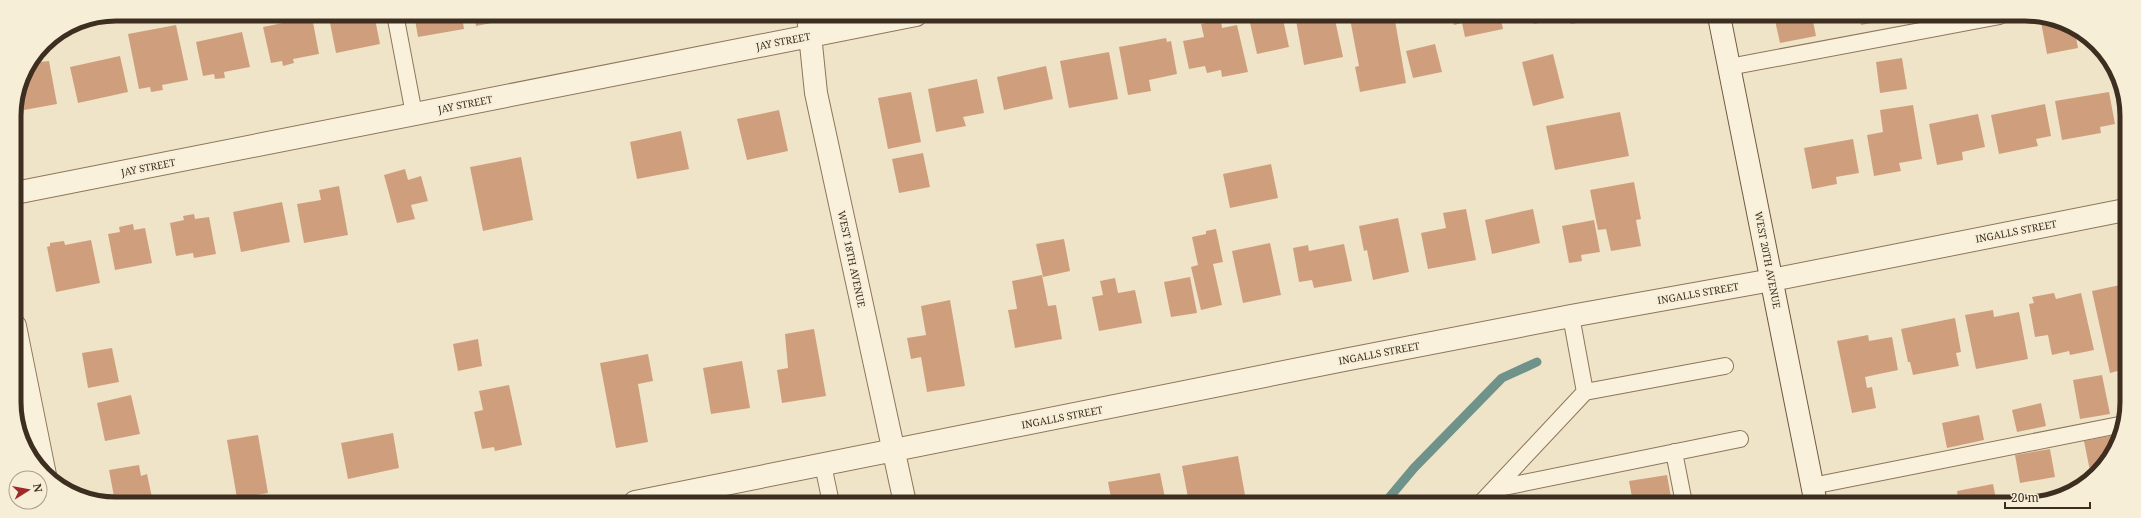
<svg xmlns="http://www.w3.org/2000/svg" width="2141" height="518" font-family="'Noto Serif',serif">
	<rect width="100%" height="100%" fill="#f0e4c8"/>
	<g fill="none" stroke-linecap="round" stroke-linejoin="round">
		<path stroke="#6f938a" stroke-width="9" d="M 1387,503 L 1388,499 L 1414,468 L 1502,378 L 1537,362"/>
	</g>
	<path fill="#cf9f7d" d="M 374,14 L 380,44 L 336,53 L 330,23 Z
		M 414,14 L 522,14 L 523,17 L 476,26 L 475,21 L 463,23 L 464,29 L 418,37 Z
		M 1282,15 L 1289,47 L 1257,54 L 1250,23 Z
		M 1295,15 L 1334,15 L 1343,57 L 1304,65 Z
		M 1367,15 L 1394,15 L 1406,83 L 1360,92 L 1355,67 L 1359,66 L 1350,19 Z
		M 1452,15 L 1500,15 L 1503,29 L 1465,37 L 1462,23 L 1454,25 Z
		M 1532,15 L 1552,15 L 1553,20 L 1534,24 Z
		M 1569,16 L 1594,16 L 1595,20 L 1571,24 Z
		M 1774,16 L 1812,16 L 1816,36 L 1780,43 Z
		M 1859,16 L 1897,16 L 1897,18 L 1861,25 Z
		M 312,17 L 319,54 L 293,59 L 294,63 L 283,66 L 282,61 L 271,63 L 263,27 Z
		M 1221,20 L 1222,28 L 1237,25 L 1248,72 L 1222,77 L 1221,70 L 1207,73 L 1205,66 L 1189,69 L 1183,41 L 1204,37 L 1201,24 Z
		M 2052,20 L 2075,32 L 2078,48 L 2047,54 L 2041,22 Z
		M 176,25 L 188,80 L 162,85 L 163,90 L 151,92 L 150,87 L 139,89 L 128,34 Z
		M 242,32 L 250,67 L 224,72 L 225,78 L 215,79 L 214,74 L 203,76 L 196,42 Z
		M 1166,38 L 1167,42 L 1171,41 L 1177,74 L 1149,80 L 1151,91 L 1128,95 L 1119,47 Z
		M 1435,44 L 1442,72 L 1413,78 L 1406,51 Z
		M 1109,52 L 1118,99 L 1069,108 L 1060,61 Z
		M 1553,54 L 1564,98 L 1533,106 L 1522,62 Z
		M 120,56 L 128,92 L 78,103 L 70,67 Z
		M 1902,58 L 1907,89 L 1880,93 L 1876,62 Z
		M 49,61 L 57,104 L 24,110 L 20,87 L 22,77 L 31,63 Z
		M 1046,66 L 1053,99 L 1004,110 L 997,77 Z
		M 977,79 L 984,113 L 963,117 L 966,126 L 936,132 L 928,89 Z
		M 911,92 L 921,142 L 888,149 L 878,98 Z
		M 2109,92 L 2115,124 L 2100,127 L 2101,133 L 2062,140 L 2055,101 Z
		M 2123,93 L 2125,96 L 2124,124 L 2118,94 Z
		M 2045,104 L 2051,136 L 2036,139 L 2038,146 L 1999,154 L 1991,115 Z
		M 1913,105 L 1922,159 L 1899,163 L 1901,171 L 1874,176 L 1867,135 L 1883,132 L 1880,110 Z
		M 779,110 L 788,151 L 747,160 L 737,119 Z
		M 1620,112 L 1629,156 L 1555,170 L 1546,126 Z
		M 1978,114 L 1985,147 L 1962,152 L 1963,160 L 1937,165 L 1929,124 Z
		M 681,131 L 689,169 L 637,179 L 630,142 Z
		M 1853,139 L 1859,173 L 1836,177 L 1837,184 L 1812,189 L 1804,148 Z
		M 923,153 L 930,187 L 899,193 L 892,159 Z
		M 521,157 L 533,220 L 483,231 L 470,167 Z
		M 1271,164 L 1278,198 L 1230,208 L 1223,174 Z
		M 405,169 L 408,180 L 421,176 L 428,201 L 411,205 L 415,219 L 397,223 L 384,175 Z
		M 1634,182 L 1641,219 L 1636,220 L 1641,246 L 1611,251 L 1606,229 L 1598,230 L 1590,190 Z
		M 339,186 L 348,235 L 304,243 L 297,204 L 321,200 L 319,190 Z
		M 282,202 L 290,242 L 241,252 L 233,212 Z
		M 1466,209 L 1476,260 L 1428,269 L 1421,233 L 1446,228 L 1443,213 Z
		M 1533,209 L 1540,243 L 1492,254 L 1485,220 Z
		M 194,214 L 195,219 L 209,217 L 216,254 L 194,258 L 193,253 L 176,256 L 170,223 L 184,220 L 183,216 Z
		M 1398,218 L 1409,272 L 1373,280 L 1367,250 L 1364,251 L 1359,226 Z
		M 1594,220 L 1600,252 L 1581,255 L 1582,261 L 1569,263 L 1562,226 Z
		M 133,224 L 134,230 L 145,228 L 152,263 L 115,270 L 108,234 L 120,232 L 119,227 Z
		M 1216,229 L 1223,262 L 1213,264 L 1222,305 L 1201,310 L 1191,267 L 1198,265 L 1192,237 L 1206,234 L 1206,231 Z
		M 1064,239 L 1070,271 L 1043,277 L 1036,244 Z
		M 91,240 L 100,283 L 56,292 L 47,247 L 50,246 L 50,243 L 64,241 L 65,245 Z
		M 1270,243 L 1281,295 L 1243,303 L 1232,251 Z
		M 1344,244 L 1352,281 L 1314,288 L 1312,280 L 1299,282 L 1293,248 L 1308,245 L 1309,251 Z
		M 1042,275 L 1048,306 L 1056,305 L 1062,339 L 1015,348 L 1008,310 L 1017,309 L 1012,281 Z
		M 1190,277 L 1197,313 L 1171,317 L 1164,282 Z
		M 1115,278 L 1118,293 L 1135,290 L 1142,323 L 1099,331 L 1092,297 L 1103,295 L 1100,281 Z
		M 2125,284 L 2125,369 L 2110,373 L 2092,291 Z
		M 2054,293 L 2056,299 L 2081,293 L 2094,350 L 2070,355 L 2069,351 L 2052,355 L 2048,335 L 2035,337 L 2029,304 L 2034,303 L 2032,297 Z
		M 950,300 L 965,386 L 927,392 L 921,357 L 911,359 L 907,338 L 926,335 L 921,306 Z
		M 1993,310 L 1994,317 L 2019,312 L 2028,359 L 1976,369 L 1965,315 Z
		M 1955,318 L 1961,352 L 1956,353 L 1959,366 L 1913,375 L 1910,362 L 1908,362 L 1901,329 Z
		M 814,329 L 826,396 L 782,403 L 777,370 L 788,368 L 785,334 Z
		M 1868,335 L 1869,341 L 1892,337 L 1898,370 L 1865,377 L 1867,388 L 1872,387 L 1876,408 L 1852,413 L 1837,341 Z
		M 478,339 L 482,366 L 458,371 L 453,344 Z
		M 112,348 L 119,382 L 88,388 L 82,353 Z
		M 648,354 L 653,381 L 638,384 L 648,442 L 616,448 L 600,363 Z
		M 742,361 L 750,408 L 711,414 L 703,368 Z
		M 2102,375 L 2110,414 L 2080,419 L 2073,380 Z
		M 509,385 L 522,445 L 495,451 L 494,447 L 482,449 L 474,412 L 483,410 L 479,391 Z
		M 131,395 L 140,434 L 105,441 L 97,403 Z
		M 2041,403 L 2046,426 L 2017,432 L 2012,410 Z
		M 1979,415 L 1984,440 L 1947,448 L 1942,423 Z
		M 393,433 L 399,468 L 348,479 L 341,443 Z
		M 258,435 L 268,493 L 237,498 L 227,440 Z
		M 2115,435 L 2117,443 L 2113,453 L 2095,475 L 2091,476 L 2084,441 Z
		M 2050,449 L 2055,477 L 2020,483 L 2015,455 Z
		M 1238,456 L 1245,495 L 1200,503 L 1189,503 L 1182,466 Z
		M 139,465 L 141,476 L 147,474 L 153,502 L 115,502 L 109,470 Z
		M 1160,473 L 1166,503 L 1112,503 L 1108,482 Z
		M 1667,475 L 1672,503 L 1633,503 L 1629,481 Z
		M 1993,484 L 1997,504 L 1959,504 L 1957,491 Z
		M 2028,496 L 2029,504 L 2004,504 L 2003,500 Z
		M 1038,498 L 1039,503 L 1013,503 L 1013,502 Z"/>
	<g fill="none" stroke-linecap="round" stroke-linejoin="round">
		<defs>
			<path id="lane" d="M 395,14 L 414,114
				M 1729,67 L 2000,16
				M 1585,392 L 1725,366
				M 1674,452 L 1684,503
				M 823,465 L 831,503
				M 1812,486 L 2124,424
				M 1494,489 L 1740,439
				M 1481,503 L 1585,392 L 1571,316"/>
			<path id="street" d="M 808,15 L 816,93 L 905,503
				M 15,193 L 916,15
				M 15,326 L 45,475
				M 635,502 L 1344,360 L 1571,316 L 1772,280 L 2125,210"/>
			<path id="secondary" d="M 1719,16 L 1816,504"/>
		</defs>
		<use href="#lane" stroke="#8d765c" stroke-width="18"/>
		<use href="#street" stroke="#8d765c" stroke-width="24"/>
		<use href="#secondary" stroke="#6f573f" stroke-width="24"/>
		<use href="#lane" stroke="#faf1dc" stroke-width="16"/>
		<use href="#street" stroke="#faf1dc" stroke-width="22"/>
		<use href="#secondary" stroke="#faf1dc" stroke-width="22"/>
	</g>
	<g text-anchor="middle" stroke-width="4" stroke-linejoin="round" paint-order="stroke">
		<g font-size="10" fill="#3d2e20" stroke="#f7eed8">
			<text transform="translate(783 41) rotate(-11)" y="4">JAY STREET</text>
			<text transform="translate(465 104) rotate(-11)" y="4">JAY STREET</text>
			<text transform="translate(148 167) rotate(-11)" y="4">JAY STREET</text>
			<text transform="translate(2016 231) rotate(-11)" y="4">INGALLS STREET</text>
			<text transform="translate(852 259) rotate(78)" y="4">WEST 18TH AVENUE</text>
			<text transform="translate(1768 260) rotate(79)" y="4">WEST 20TH AVENUE</text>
			<text transform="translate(1698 293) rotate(-10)" y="4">INGALLS STREET</text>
			<text transform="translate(1379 353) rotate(-11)" y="4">INGALLS STREET</text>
			<text transform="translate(1062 417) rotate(-11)" y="4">INGALLS STREET</text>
		</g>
	</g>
	<path d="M0 0H2141V518H0ZM116 21H2025A95 95 0 0 1 2120 116V402A95 95 0 0 1 2025 497H116A95 95 0 0 1 21 402V116A95 95 0 0 1 116 21Z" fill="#f7eed8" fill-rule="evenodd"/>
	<path fill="none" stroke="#3d2e20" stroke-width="5" d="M116 21H2025A95 95 0 0 1 2120 116V402A95 95 0 0 1 2025 497H116A95 95 0 0 1 21 402V116A95 95 0 0 1 116 21Z"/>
	<g transform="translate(28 490) rotate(79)"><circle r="19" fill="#f7eed8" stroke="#ada18e"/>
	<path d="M0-3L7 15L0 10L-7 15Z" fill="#9e2a2b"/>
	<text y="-6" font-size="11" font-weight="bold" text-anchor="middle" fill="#3d2e20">N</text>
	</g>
	<path d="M2005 502v6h85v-6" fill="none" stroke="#3d2e20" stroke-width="2"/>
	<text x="2011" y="502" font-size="12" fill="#3d2e20" stroke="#f7eed8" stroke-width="3" paint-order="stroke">20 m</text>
</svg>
